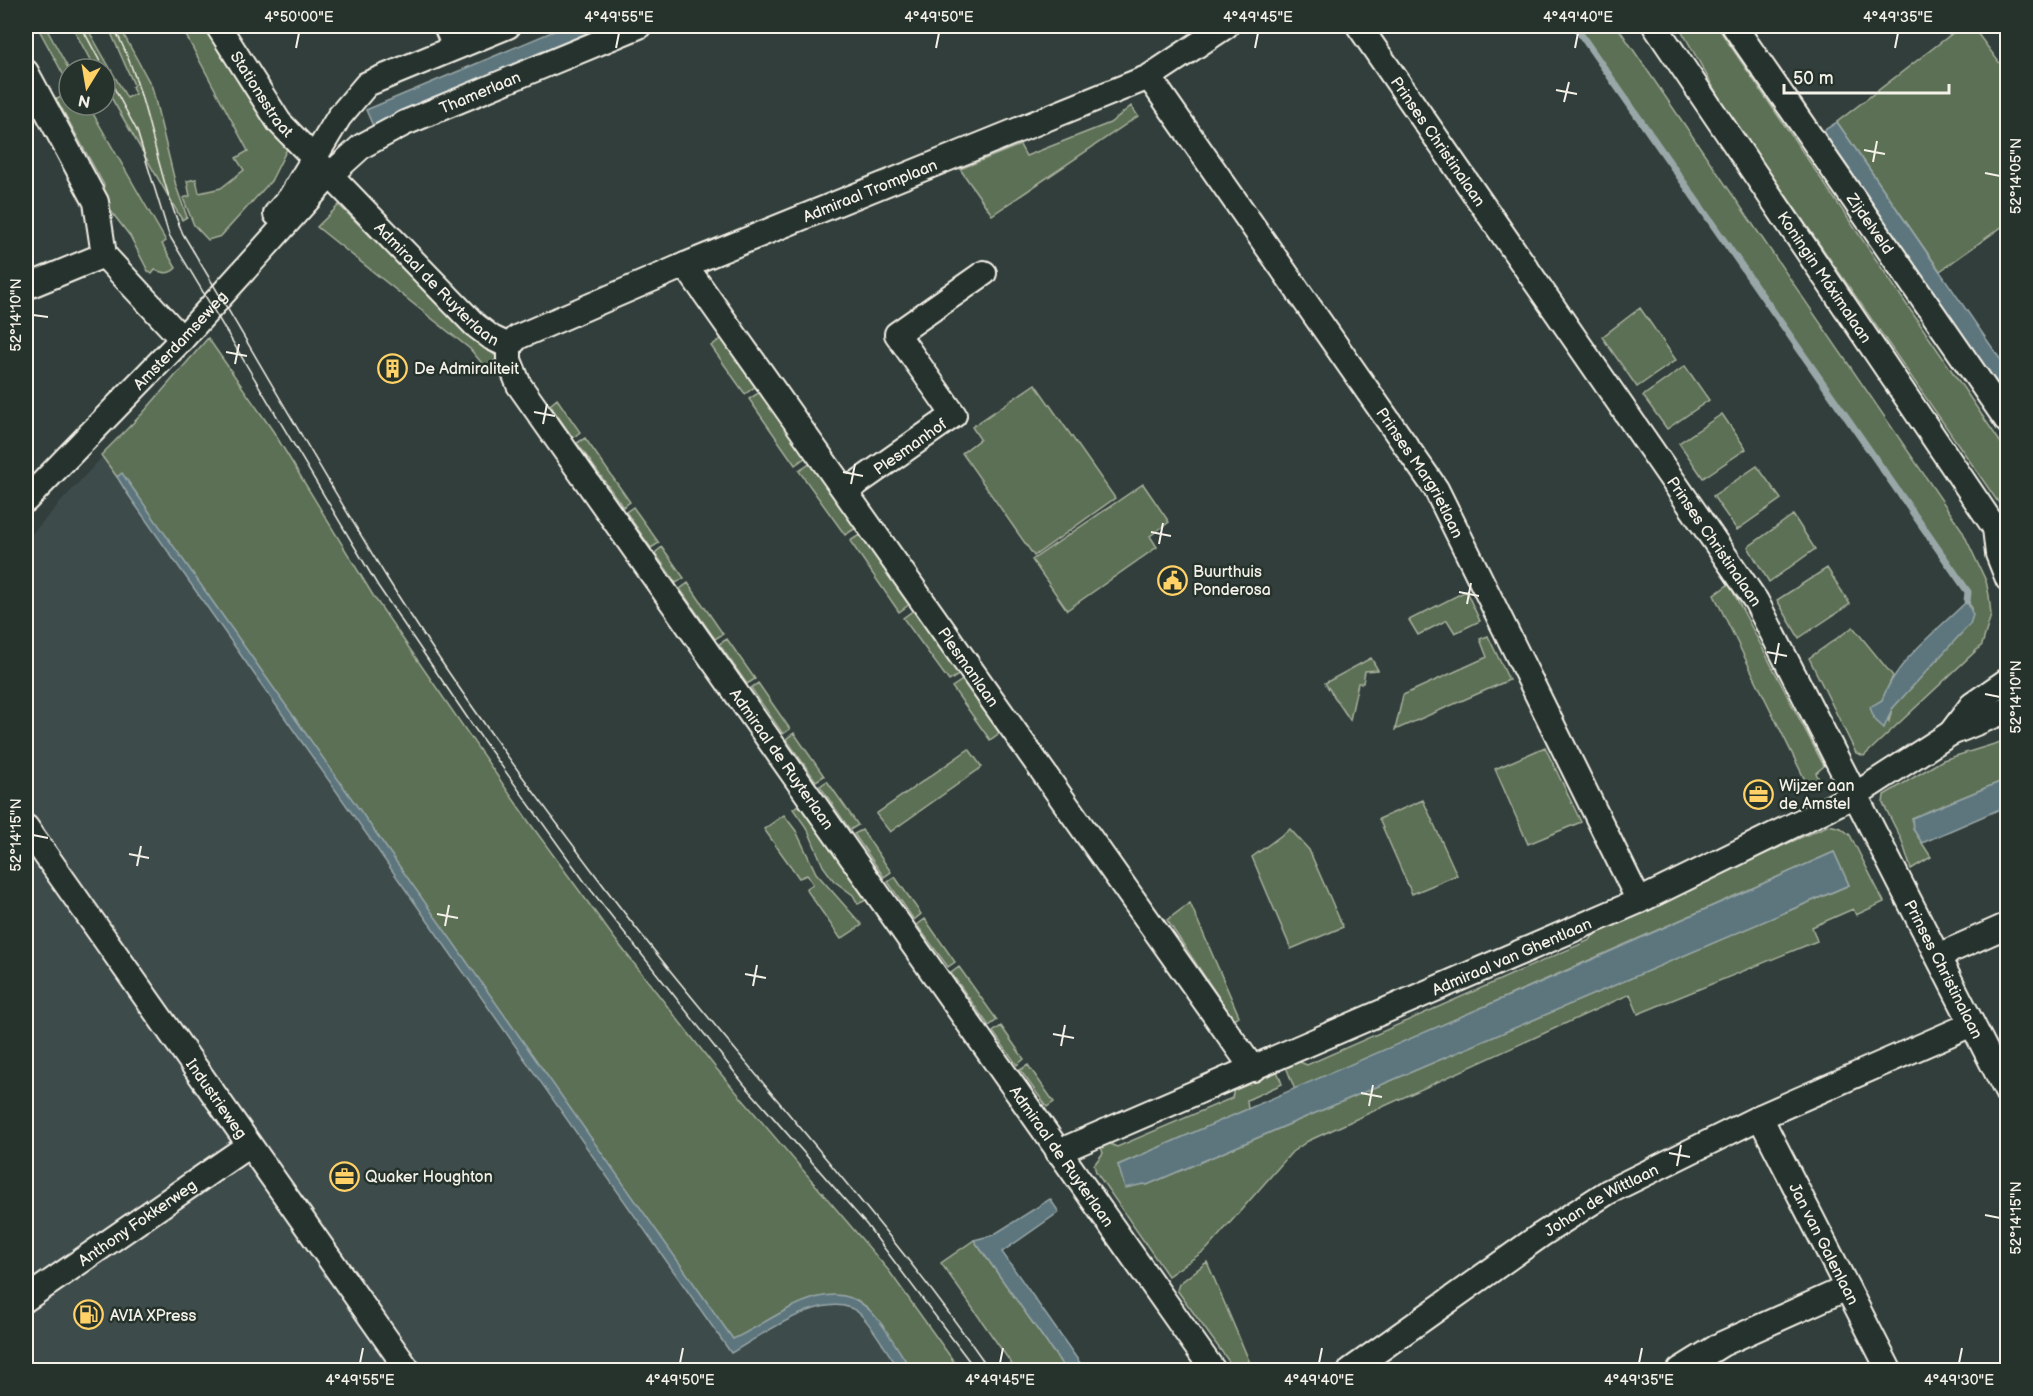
<svg xmlns="http://www.w3.org/2000/svg" width="2033" height="1396" font-family="'Balsamiq Sans',sans-serif">
	<rect width="100%" height="100%" fill="#313e3b"/>
	<filter id="ink" filterUnits="userSpaceOnUse"><feTurbulence type="fractalNoise" baseFrequency=".0167" numOctaves="2"/><feDisplacementMap in="SourceGraphic" scale="12" xChannelSelector="R" yChannelSelector="G"/><feConvolveMatrix kernelMatrix="1 2 1 2 8 2 1 2 1" color-interpolation-filters="sRGB"/></filter>
	<g filter="url(#ink)">
		<path fill="#3e4b4c" d="M 102,457 L 731,1352 L 807,1310 L 839,1303 L 860,1314 L 900,1370 L 26,1370 L 26,540 Z"/>
		<path fill="#5c7054" stroke="#a8b09e" stroke-width="1.5" d="M 37,26 L 45,26 L 69,70 L 69,85 Z
			M 72,26 L 86,26 L 127,98 L 135,94 L 132,87 L 134,85 L 108,26 L 119,26 L 152,87 L 176,186 L 187,217 L 182,220 L 105,87 L 105,69 L 95,69 Z
			M 181,26 L 208,26 L 288,147 L 271,181 L 221,236 L 208,240 L 194,225 L 183,198 L 190,196 L 187,181 L 196,179 L 199,193 L 221,188 L 244,170 L 236,158 L 248,151 Z
			M 1575,26 L 1617,26 L 1962,530 L 1986,581 L 1989,595 L 1991,615 L 1982,645 L 1864,756 L 1856,753 L 1809,658 L 1853,627 L 1893,676 L 1882,700 L 1889,721 L 1892,709 L 1972,608 L 1967,601 L 1968,592 Z
			M 1679,26 L 1717,26 L 2007,452 L 2007,515 L 1724,106 Z
			M 1962,26 L 1972,26 L 2007,73 L 2007,223 L 1940,271 L 1837,122 Z
			M 69,93 L 69,105 L 88,105 L 166,241 L 162,244 L 176,268 C 169,275 163,273 155,270 L 152,274 L 148,271 L 130,236 L 100,197 L 104,185 L 62,109 L 49,103 Z
			M 1131,106 L 1138,116 L 992,215 L 960,169 L 1020,145 L 1026,156 L 1110,123 Z
			M 339,205 L 468,333 L 498,358 L 486,368 L 470,349 L 317,227 Z
			M 1640,308 L 1676,360 L 1637,387 L 1602,337 Z
			M 208,338 L 273,431 L 374,597 L 529,822 L 614,938 L 715,1067 L 889,1271 L 960,1370 L 912,1370 L 868,1308 L 857,1300 L 802,1303 L 733,1340 L 122,474 L 117,477 L 101,455 L 142,414 Z
			M 722,338 L 756,386 L 745,394 L 711,346 Z
			M 1685,366 L 1709,400 L 1667,429 L 1643,396 Z
			M 1035,384 L 1115,498 L 1034,556 L 962,453 L 980,439 L 972,427 Z
			M 760,392 L 806,457 L 795,465 L 749,399 Z
			M 557,399 L 580,432 L 573,438 L 550,405 Z
			M 1722,414 L 1746,449 L 1703,478 L 1679,443 Z
			M 585,438 L 630,502 L 623,507 L 577,443 Z
			M 811,463 L 856,528 L 845,535 L 799,471 Z
			M 1757,466 L 1781,499 L 1737,530 L 1713,496 Z
			M 1143,484 L 1169,522 L 1150,536 L 1157,547 L 1067,610 L 1032,560 Z
			M 633,507 L 659,543 L 651,548 L 626,512 Z
			M 1793,515 L 1815,549 L 1769,582 L 1748,547 Z
			M 861,534 L 910,604 L 899,612 L 850,541 Z
			M 662,547 L 684,578 L 676,583 L 655,553 Z
			M 1827,568 L 1850,604 L 1799,638 L 1777,600 Z
			M 688,583 L 723,634 L 715,639 L 680,589 Z
			M 1729,584 L 1824,766 L 1816,773 L 1820,781 L 1808,786 L 1714,595 Z
			M 1466,591 L 1480,621 L 1455,633 L 1447,620 L 1418,635 L 1409,620 Z
			M 914,610 L 960,674 L 949,681 L 903,618 Z
			M 1488,636 L 1509,680 L 1395,730 L 1403,695 L 1487,657 L 1480,639 Z
			M 727,639 L 755,679 L 747,684 L 719,644 Z
			M 1371,658 L 1378,670 L 1365,671 L 1363,683 L 1358,683 L 1350,720 L 1325,683 Z
			M 964,679 L 1001,732 L 990,740 L 952,687 Z
			M 758,683 L 790,729 L 783,734 L 751,688 Z
			M 794,733 L 824,776 L 816,781 L 786,739 Z
			M 2007,740 L 2007,779 L 1912,818 L 1913,829 L 1931,857 L 1911,869 L 1902,841 L 1883,803 L 1884,795 L 1943,760 Z
			M 1545,747 L 1581,822 L 1528,844 L 1495,769 Z
			M 969,749 L 982,767 L 890,832 L 876,814 Z
			M 827,781 L 858,825 L 850,830 L 820,786 Z
			M 1423,800 L 1457,875 L 1412,894 L 1379,819 Z
			M 802,802 L 868,899 L 858,904 L 853,895 L 834,881 L 823,866 L 808,830 L 793,809 Z
			M 784,815 L 796,831 L 816,873 L 862,925 L 841,939 L 806,889 L 813,884 L 807,875 L 799,878 L 764,829 Z
			M 1829,825 L 1841,828 L 1850,835 L 1884,902 L 1856,915 L 1853,909 L 1812,927 L 1817,941 L 1638,1014 L 1630,994 L 1308,1141 L 1292,1152 L 1207,1249 L 1168,1276 L 1096,1172 L 1094,1165 L 1103,1153 L 1101,1147 L 1108,1143 L 1117,1147 L 1232,1098 L 1234,1088 L 1276,1068 L 1282,1084 L 1247,1100 L 1248,1110 L 1118,1165 L 1147,1185 L 1849,885 L 1834,852 L 1295,1090 L 1285,1064 L 1295,1060 L 1307,1065 L 1590,940 L 1599,928 Z
			M 1290,829 L 1309,850 L 1343,927 L 1291,949 L 1252,857 Z
			M 862,830 L 891,872 L 884,877 L 854,834 Z
			M 895,877 L 921,914 L 914,920 L 888,882 Z
			M 1190,903 L 1239,1016 L 1233,1019 L 1167,920 Z
			M 925,919 L 955,962 L 948,967 L 917,925 Z
			M 959,967 L 997,1020 L 989,1026 L 951,973 Z
			M 1001,1026 L 1024,1059 L 1017,1065 L 993,1032 Z
			M 1028,1065 L 1054,1102 L 1047,1107 L 1020,1070 Z
			M 974,1240 L 1066,1370 L 1016,1370 L 941,1263 Z
			M 1207,1262 L 1253,1370 L 1235,1370 L 1177,1290 L 1179,1284 Z"/>
		<path fill="#5d767e" stroke="#99a7a8" stroke-width="1.5" d="M 566,26 L 616,26 L 373,126 L 366,110 Z
			M 1837,122 L 2007,369 L 2007,398 L 1823,131 Z
			M 122,473 L 733,1339 C 770,1323 827,1272 866,1307 C 885,1323 898,1351 912,1370 L 900,1370 C 887,1353 875,1329 860,1314 C 829,1285 761,1336 731,1353 L 127,493 L 117,477 Z
			M 1967,601 L 1973,615 L 1970,624 L 1892,709 L 1884,728 L 1874,719 L 1870,707 L 1882,700 C 1897,659 1937,631 1967,601 Z
			M 2007,779 L 2007,806 L 1922,843 L 1913,829 L 1912,818 Z
			M 1834,852 L 1849,885 L 1147,1185 L 1144,1184 L 1125,1188 L 1118,1165 L 1555,976 Z
			M 1050,1199 L 1059,1212 L 1002,1252 L 1085,1370 L 1066,1370 L 974,1240 L 993,1235 Z"/>
		<g fill="none" stroke-linecap="round" stroke-linejoin="round">
			<path stroke="#99a7a8" stroke-width="7" d="M 1575,26 L 1968,592 L 1967,601"/>
			<defs>
				<g id="minor">
					<path id="s1" d="M 218,26 L 279,122 L 475,325 L 492,338 L 509,346"/>
					<path d="M 446,26 L 455,47"/>
					<path id="s2" d="M 1359,26 L 1756,601 L 2008,1094"/>
					<path id="s3" d="M 1655,26 L 1995,528 L 2008,540"/>
					<path id="s4" d="M 1734,26 L 2008,422"/>
					<path d="M 26,72 L 96,202 L 104,255 L 182,339"/>
					<path id="s5" d="M 1149,77 L 1436,489 L 1639,901"/>
					<path d="M 276,214 L 290,198 L 339,117 L 367,84 L 508,26"/>
					<path id="s6" d="M 685,265 L 1253,1069"/>
					<path d="M 26,287 L 104,255"/>
					<path id="s7" d="M 509,346 L 509,360 L 519,385 L 1213,1370"/>
					<path id="s8" d="M 509,346 L 518,337 L 685,265 L 1149,77 L 1226,26"/>
					<path id="s9" d="M 846,491 L 954,415 L 897,334 L 984,273"/>
					<path id="s10" d="M 26,500 L 182,339 L 330,175 L 362,146 L 405,123 L 639,26"/>
					<path d="M 1995,528 L 1998,554 L 2008,579"/>
					<path d="M 1951,733 L 1972,705 L 2008,680"/>
					<path id="s11" d="M 26,827 L 408,1370"/>
					<path d="M 1938,956 L 2008,925"/>
					<path id="s12" d="M 1760,1117 L 1889,1370"/>
					<path id="s13" d="M 1058,1152 L 1639,901 L 1855,795 L 1951,733 L 2008,710"/>
					<path id="s14" d="M 26,1299 L 249,1145"/>
					<path id="s15" d="M 1351,1370 L 1541,1235 L 1608,1192 L 1760,1117 L 1972,1024"/>
					<path d="M 1680,1370 L 1722,1344 L 1847,1288"/>
				</g>
			</defs>
			<use href="#minor" stroke="#f4f1e8" stroke-width="28"/>
			<use href="#minor" stroke="#26332d" stroke-width="24"/>
			<path stroke="#f4f1e8" stroke-width="1.5" d="M 81,26 L 104,69
				M 113,26 C 149,91 153,166 183,234 C 252,348 317,465 387,578 C 451,681 524,780 597,877 C 723,1045 870,1198 990,1370
				M 105,71 L 137,131 L 169,235 L 378,586 L 475,729 L 587,885 L 743,1083 L 866,1224 L 976,1370"/>
		</g>
	</g>
	<path fill="none" stroke="#f4f1e8" stroke-width="2" d="M 296,48 L 299,33M 616,48 L 619,33M 936,48 L 939,33M 1255,48 L 1258,33M 1575,48 L 1578,33M 1895,48 L 1898,33M 1556,90 L 1577,94M 1564,102 L 1569,82M 1864,150 L 1885,154M 1873,162 L 1877,141M 1985,173 L 2000,176M 33,315 L 48,317M 226,352 L 247,356M 235,364 L 239,344M 534,412 L 555,416M 543,424 L 547,404M 843,472 L 863,476M 851,484 L 855,464M 1151,532 L 1171,536M 1159,544 L 1163,523M 1459,592 L 1479,596M 1467,604 L 1471,583M 1767,652 L 1787,656M 1775,664 L 1779,643M 1985,694 L 2000,697M 33,835 L 48,838M 129,854 L 149,858M 137,866 L 141,846M 437,914 L 458,918M 445,926 L 449,905M 745,974 L 766,978M 753,986 L 757,965M 1053,1034 L 1074,1038M 1061,1046 L 1065,1025M 1361,1093 L 1382,1097M 1369,1106 L 1373,1085M 1669,1153 L 1690,1157M 1677,1166 L 1681,1145M 1985,1215 L 2000,1218M 360,1363 L 363,1348M 680,1363 L 683,1348M 1000,1363 L 1003,1348M 1319,1363 L 1322,1348M 1639,1363 L 1642,1348M 1959,1363 L 1962,1348"/>
	<defs>
		<symbol id="building-ring" viewBox="-11 -11 22 22"><circle r="9.5" fill="#26332d" stroke="#ffd166" stroke-width="1.5"/><path d="M-4-6H4V6H1V3H-1V6H-4ZM-2.5-4.3h1.7v1.8h-1.7ZM.8-4.3h1.7v1.8H.8ZM-2.5-1h1.7V.8h-1.7ZM.8-1h1.7V.8H.8Z" fill="#ffd166"/></symbol>
		<symbol id="civic-ring" viewBox="-11 -11 22 22"><circle r="9.5" fill="#26332d" stroke="#ffd166" stroke-width="1.5"/><path d="M-.6-6.5H3V-4.5H.6V-3L4-1V1h2V6H-6V1h2V-1L-.6-3ZM-1.2 2.5V6h2.4V2.5Z" fill="#ffd166"/></symbol>
		<symbol id="office-ring" viewBox="-11 -11 22 22"><circle r="9.5" fill="#26332d" stroke="#ffd166" stroke-width="1.5"/><path d="M-6-3h4V-5.5h4V-3h4V5H-6ZM-1-4.5V-3h2v-1.5ZM-6 0V1H6V0Z" fill="#ffd166"/></symbol>
		<symbol id="fuel-ring" viewBox="-11 -11 22 22"><circle r="9.5" fill="#26332d" stroke="#ffd166" stroke-width="1.5"/><path d="M-5.5-6h7V0h2V4h1.3V-2.5L3-4.5l.8-.8L6-3V5H2.5V1h-1V6h-7ZM-4.2-4.7v3.2H.2V-4.7Z" fill="#ffd166"/></symbol>
	</defs>
	<g fill-rule="evenodd">
		<use href="#building-ring" x="376" y="352" width="33" height="33"/>
		<use href="#civic-ring" x="1156" y="564" width="33" height="33"/>
		<use href="#office-ring" x="1742" y="778" width="33" height="33"/>
		<use href="#office-ring" x="328" y="1160" width="33" height="33"/>
		<use href="#fuel-ring" x="72" y="1298" width="33" height="33"/>
	</g>
	<g text-anchor="middle" stroke-width="5" stroke-linejoin="round" paint-order="stroke">
		<g font-size="16" fill="#f4f1e8" stroke="#26332d">
			<text dy="6" stroke="none"><textPath href="#s10" startOffset="618">Thamerlaan</textPath></text>
			<text dy="6" stroke="none"><textPath href="#s1" startOffset="81">Stationsstraat</textPath></text>
			<text dy="6" stroke="none"><textPath href="#s2" startOffset="140">Prinses Christinalaan</textPath></text>
			<text dy="6" stroke="none"><textPath href="#s8" startOffset="394">Admiraal Tromplaan</textPath></text>
			<text dy="6" stroke="none"><textPath href="#s4" startOffset="240">Zijdelveld</textPath></text>
			<text dy="6" stroke="none"><textPath href="#s3" startOffset="303">Koningin Máximalaan</textPath></text>
			<text dy="6" stroke="none"><textPath href="#s1" startOffset="340">Admiraal de Ruyterlaan</textPath></text>
			<text dy="6" stroke="none"><textPath href="#s10" startOffset="222">Amsterdamseweg</textPath></text>
			<text dy="6" stroke="none"><textPath href="#s9" startOffset="78">Plesmanhof</textPath></text>
			<text dy="6" stroke="none"><textPath href="#s5" startOffset="480">Prinses Margrietlaan</textPath></text>
			<text dy="6" stroke="none"><textPath href="#s2" startOffset="626">Prinses Christinalaan</textPath></text>
			<text dy="6" stroke="none"><textPath href="#s6" startOffset="492">Plesmanlaan</textPath></text>
			<text dy="6" stroke="none"><textPath href="#s7" startOffset="498">Admiraal de Ruyterlaan</textPath></text>
			<text dy="6" stroke="none"><textPath href="#s13" startOffset="494">Admiraal van Ghentlaan</textPath></text>
			<text dy="6" stroke="none"><textPath href="#s2" startOffset="1112">Prinses Christinalaan</textPath></text>
			<text dy="6" stroke="none"><textPath href="#s11" startOffset="332">Industrieweg</textPath></text>
			<text dy="6" stroke="none"><textPath href="#s7" startOffset="984">Admiraal de Ruyterlaan</textPath></text>
			<text dy="6" stroke="none"><textPath href="#s15" startOffset="303">Johan de Wittlaan</textPath></text>
			<text dy="6" stroke="none"><textPath href="#s14" startOffset="135">Anthony Fokkerweg</textPath></text>
			<text dy="6" stroke="none"><textPath href="#s12" startOffset="142">Jan van Galenlaan</textPath></text>
		</g>
		<g font-size="16" fill="#f4f1e8" stroke="#26332d" text-anchor="start">
			<text x="414" y="374">De Admiraliteit</text>
			<text x="1193" y="577">Buurthuis<tspan x="1193" dy="18">Ponderosa</tspan></text>
			<text x="1779" y="791">Wijzer aan<tspan x="1779" dy="18">de Amstel</tspan></text>
			<text x="365" y="1182">Quaker Houghton</text>
			<text x="110" y="1321">AVIA XPress</text>
		</g>
	</g>
	<rect width="2033" height="1396" fill="none" stroke="#26332d" stroke-width="66"/>
	<g transform="translate(87 87) rotate(191)"><circle r="28" fill="#26332d" stroke="#787f78" stroke-width="1.5"/>
	<path d="M0-4.5L10 22L0 15L-10 22Z" fill="#ffd166"/>
	<text y="-9" font-size="16" font-weight="bold" text-anchor="middle" fill="#f4f1e8">N</text>
	</g>
	<path d="M1784 84v9h165v-9" fill="none" stroke="#f4f1e8" stroke-width="3"/>
	<text x="1793" y="84" font-size="18" fill="#f4f1e8" stroke="#26332d" stroke-width="4.5" paint-order="stroke">50 m</text>
	<rect x="33" y="33" width="1967" height="1330" fill="none" stroke="#f4f1e8" stroke-width="2"/>
	<g font-size="15" text-anchor="middle" fill="#f4f1e8">
		<text x="299" y="22">4°50'00"E</text>
		<text x="619" y="22">4°49'55"E</text>
		<text x="939" y="22">4°49'50"E</text>
		<text x="1258" y="22">4°49'45"E</text>
		<text x="1578" y="22">4°49'40"E</text>
		<text x="1898" y="22">4°49'35"E</text>
		<text transform="translate(2016 176) rotate(-90)" y="5">52°14'05"N</text>
		<text transform="translate(16 315) rotate(-90)" y="5">52°14'10"N</text>
		<text transform="translate(2016 697) rotate(-90)" y="5">52°14'10"N</text>
		<text transform="translate(16 835) rotate(-90)" y="5">52°14'15"N</text>
		<text transform="translate(2016 1218) rotate(-90)" y="5">52°14'15"N</text>
		<text x="360" y="1385">4°49'55"E</text>
		<text x="680" y="1385">4°49'50"E</text>
		<text x="1000" y="1385">4°49'45"E</text>
		<text x="1319" y="1385">4°49'40"E</text>
		<text x="1639" y="1385">4°49'35"E</text>
		<text x="1959" y="1385">4°49'30"E</text>
	</g>
</svg>
